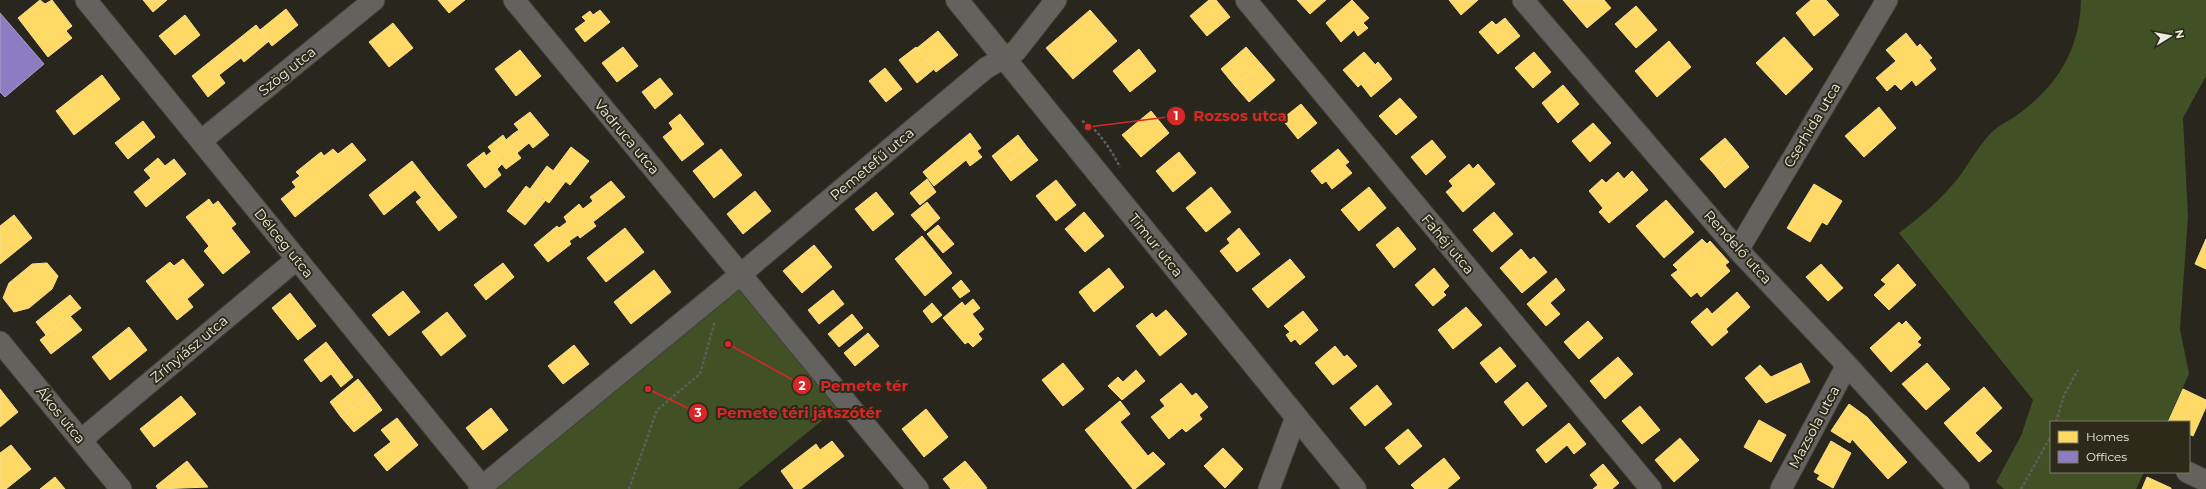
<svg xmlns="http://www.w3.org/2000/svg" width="2206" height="489" font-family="Montserrat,sans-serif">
	<rect width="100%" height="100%" fill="#29261e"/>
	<path fill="#425025" d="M 2081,0 L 2206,0 L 2206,76 L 2183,118 L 2188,216 L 2180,329 L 2189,374 L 2167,422 L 2051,422 L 2051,472 L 2144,472 L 2136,489 L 2004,489 L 1996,482 L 2021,436 L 2033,400 L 1899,233 C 1922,216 1941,199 1959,177 C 1970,162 1979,145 1992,132 C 1999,125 2011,120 2020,113 C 2058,85 2080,48 2081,0 Z
		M 741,274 L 846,401 L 738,489 L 484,489 Z"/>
	<path fill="#ffd966" stroke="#fadf8b" d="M 40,0 L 45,4 L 52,0 L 72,26 L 66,31 L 72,38 L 48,57 L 18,18 Z
		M 143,0 L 167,0 L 153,12 Z
		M 438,0 L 465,0 L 449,13 Z
		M 1209,0 L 1216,0 L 1230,17 L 1207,36 L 1190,16 Z
		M 1297,0 L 1326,0 L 1310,14 Z
		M 1352,0 L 1369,18 L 1363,23 L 1368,28 L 1358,36 L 1354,30 L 1341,42 L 1326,23 Z
		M 1449,0 L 1478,0 L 1461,15 Z
		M 1563,0 L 1604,0 L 1611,8 L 1587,28 Z
		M 1811,0 L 1826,0 L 1839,15 L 1814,36 L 1796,13 Z
		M 1636,6 L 1657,30 L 1636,48 L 1615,24 Z
		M 286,9 L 298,25 L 272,46 L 260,30 Z
		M 600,10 L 610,22 L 585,42 L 575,29 L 586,21 L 582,17 L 590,11 L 593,15 Z
		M 1090,10 L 1117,41 L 1073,79 L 1046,48 Z
		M 185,15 L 200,35 L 175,55 L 159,36 Z
		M 1505,18 L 1520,36 L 1498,54 L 1479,32 L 1492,21 L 1496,25 Z
		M 393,23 L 413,48 L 389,67 L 369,42 Z
		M 256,25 L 269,41 L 244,62 L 231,45 Z
		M 938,31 L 958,55 L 936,72 L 917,48 Z
		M 1906,33 L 1917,47 L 1920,44 L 1932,58 L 1929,60 L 1936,69 L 1916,86 L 1912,80 L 1901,90 L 1895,84 L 1887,91 L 1876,78 L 1896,61 L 1886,50 Z
		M 1784,37 L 1813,69 L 1786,95 L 1756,63 Z
		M 1669,41 L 1691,67 L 1657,97 L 1635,71 Z
		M 231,45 L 241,58 L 219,75 L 225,83 L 208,97 L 192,76 Z
		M 623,47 L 638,66 L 617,82 L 602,63 Z
		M 916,47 L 934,69 L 917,83 L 899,60 Z
		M 1246,47 L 1261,64 L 1235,86 L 1221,69 Z
		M 1139,49 L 1156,71 L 1130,92 L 1113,71 Z
		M 520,50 L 541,76 L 516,96 L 495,69 Z
		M 1364,52 L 1379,69 L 1358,87 L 1343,70 Z
		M 1534,52 L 1551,72 L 1533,88 L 1515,68 Z
		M 1378,62 L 1392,79 L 1371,97 L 1361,84 L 1379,69 L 1375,65 Z
		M 1261,64 L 1275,80 L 1249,102 L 1235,86 Z
		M 885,68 L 902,89 L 886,102 L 869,81 Z
		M 102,75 L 120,99 L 74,135 L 56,111 Z
		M 660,78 L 673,94 L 655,109 L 642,92 Z
		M 1563,85 L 1579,104 L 1558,123 L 1542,103 Z
		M 1400,98 L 1417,117 L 1396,135 L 1379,116 Z
		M 1301,104 L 1317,123 L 1298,139 L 1282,119 Z
		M 1879,107 L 1896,128 L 1864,157 L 1845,136 Z
		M 1151,111 L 1169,133 L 1141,157 L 1122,135 Z
		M 530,112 L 549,135 L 533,148 L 529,143 L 524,147 L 513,134 L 519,130 L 514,124 Z
		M 680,114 L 704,144 L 682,161 L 663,137 L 673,129 L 669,123 Z
		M 143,121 L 155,137 L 128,159 L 115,143 Z
		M 1593,123 L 1611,143 L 1590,162 L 1572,141 Z
		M 970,133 L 981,148 L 977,151 L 982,157 L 970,166 L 966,160 L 934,186 L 923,172 Z
		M 513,134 L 524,147 L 517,153 L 521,158 L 506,169 L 488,147 L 503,135 L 506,140 Z
		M 1018,135 L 1027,147 L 1001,168 L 992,156 Z
		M 1725,138 L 1737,152 L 1713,173 L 1700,159 Z
		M 1432,140 L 1446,157 L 1426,175 L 1411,157 Z
		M 352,143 L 366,160 L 295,217 L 281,199 L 296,187 L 292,182 L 300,176 L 296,172 L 321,152 L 324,156 L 333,149 L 338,154 Z
		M 571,147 L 589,161 L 570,185 L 553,171 Z
		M 1027,147 L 1038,160 L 1011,181 L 1001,168 Z
		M 721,149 L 742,175 L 714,198 L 693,171 Z
		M 1338,149 L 1349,162 L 1345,165 L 1352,173 L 1332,189 L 1326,181 L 1322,184 L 1311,171 Z
		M 492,151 L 502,164 L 497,169 L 501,175 L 485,188 L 467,165 L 484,152 L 486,156 Z
		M 1179,152 L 1196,173 L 1173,192 L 1156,171 Z
		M 1737,152 L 1749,167 L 1725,188 L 1713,173 Z
		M 158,158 L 165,166 L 174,159 L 186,174 L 146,207 L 134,192 L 151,178 L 144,170 Z
		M 412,161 L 433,188 L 421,197 L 415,190 L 384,215 L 369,195 Z
		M 1469,164 L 1473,169 L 1478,164 L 1495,184 L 1463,212 L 1446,192 L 1453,186 L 1449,181 Z
		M 547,166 L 566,181 L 549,203 L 530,189 Z
		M 1632,171 L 1648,190 L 1609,223 L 1599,212 L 1603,208 L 1589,191 L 1602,179 L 1606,183 L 1618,172 L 1624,179 Z
		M 927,179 L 936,192 L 920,205 L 910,193 Z
		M 1056,180 L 1076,205 L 1056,221 L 1036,196 Z
		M 611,181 L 625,197 L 593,222 L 596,226 L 580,238 L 578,235 L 569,241 L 571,244 L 548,262 L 534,245 L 557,226 L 559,228 L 567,222 L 564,217 L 579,204 L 583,209 L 593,201 L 590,197 Z
		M 1814,184 L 1842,201 L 1827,225 L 1822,222 L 1810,242 L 1787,228 Z
		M 526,186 L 545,201 L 525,225 L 507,211 Z
		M 1211,187 L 1231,212 L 1206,232 L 1186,208 Z
		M 1369,187 L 1386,208 L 1359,231 L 1341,210 Z
		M 433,188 L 457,217 L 439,231 L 416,202 Z
		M 755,191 L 771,211 L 743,234 L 727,214 Z
		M 876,192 L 894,214 L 873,231 L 855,209 Z
		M 209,199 L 213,205 L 218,201 L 236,224 L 231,228 L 250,252 L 223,274 L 204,251 L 209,246 L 186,217 Z
		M 1666,200 L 1694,232 L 1664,258 L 1636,226 Z
		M 927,202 L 940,218 L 925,231 L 911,215 Z
		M 1084,212 L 1104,236 L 1085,252 L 1065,229 Z
		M 1494,212 L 1513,234 L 1492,252 L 1473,230 Z
		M 14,215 L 32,238 L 0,264 L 0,226 Z
		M 938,225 L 954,244 L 943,253 L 927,234 Z
		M 1398,227 L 1416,249 L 1394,268 L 1376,245 Z
		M 625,228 L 644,252 L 606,282 L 587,258 Z
		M 1239,228 L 1260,254 L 1237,272 L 1220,251 L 1230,243 L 1227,239 Z
		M 922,236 L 952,273 L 925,296 L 895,259 Z
		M 1702,239 L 1707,244 L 1710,241 L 1729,262 L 1725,265 L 1730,271 L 1701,297 L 1697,292 L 1691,297 L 1671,275 L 1678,270 L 1673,265 Z
		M 2206,239 L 2206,269 L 2195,264 Z
		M 814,245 L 832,267 L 802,293 L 783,271 Z
		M 1521,249 L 1530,260 L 1534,257 L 1547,272 L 1522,293 L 1500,268 Z
		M 183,259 L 204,285 L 187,299 L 193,307 L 177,320 L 146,281 L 170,262 L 174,266 Z
		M 1290,259 L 1305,277 L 1268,308 L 1252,289 Z
		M 47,263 L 58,276 L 52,289 L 29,308 L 14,312 L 3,298 L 9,283 L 32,264 Z
		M 503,263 L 514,277 L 486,300 L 474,285 Z
		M 1821,264 L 1843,288 L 1828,301 L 1806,277 Z
		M 1898,264 L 1916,285 L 1889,310 L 1874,295 L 1886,284 L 1881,280 Z
		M 1109,268 L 1124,287 L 1094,312 L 1079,292 Z
		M 1434,268 L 1449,286 L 1443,292 L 1446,295 L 1433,306 L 1415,285 Z
		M 654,270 L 671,292 L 631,324 L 614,302 Z
		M 1556,278 L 1565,290 L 1550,303 L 1560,314 L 1546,326 L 1527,304 Z
		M 961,280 L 970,291 L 960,298 L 952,288 Z
		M 833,290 L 844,304 L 819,324 L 808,310 Z
		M 403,291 L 420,312 L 389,336 L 372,315 Z
		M 1737,292 L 1750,307 L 1726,329 L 1728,332 L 1712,346 L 1691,322 L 1707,308 L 1712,314 Z
		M 290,293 L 316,326 L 298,340 L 272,308 Z
		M 70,295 L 81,308 L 46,335 L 36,322 Z
		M 973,299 L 980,308 L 972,314 L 984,329 L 978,334 L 982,339 L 973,347 L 968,342 L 965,344 L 943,318 L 962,302 L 965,306 Z
		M 932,303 L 942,315 L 932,323 L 923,311 Z
		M 1466,307 L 1482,325 L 1453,349 L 1438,330 Z
		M 1166,310 L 1187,334 L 1160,356 L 1136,326 L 1152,313 L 1156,318 Z
		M 1303,311 L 1318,330 L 1300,345 L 1295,339 L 1291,342 L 1286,335 L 1290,332 L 1284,326 Z
		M 447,312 L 466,336 L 441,356 L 422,332 Z
		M 852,314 L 863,328 L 839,347 L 828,334 Z
		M 70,316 L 82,330 L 51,354 L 40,340 Z
		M 1588,321 L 1603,338 L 1579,359 L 1564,342 Z
		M 1906,321 L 1921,338 L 1917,342 L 1921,345 L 1891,372 L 1870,348 L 1899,322 L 1902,325 Z
		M 129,327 L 147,350 L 110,380 L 92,357 Z
		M 868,333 L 879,346 L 855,366 L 844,353 Z
		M 326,342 L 353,377 L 341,387 L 331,374 L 321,382 L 304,360 Z
		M 574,345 L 589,364 L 563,384 L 548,366 Z
		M 1335,346 L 1344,357 L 1347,355 L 1357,366 L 1333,385 L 1315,363 Z
		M 1500,347 L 1516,366 L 1496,383 L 1480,363 Z
		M 1618,357 L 1633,374 L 1605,399 L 1590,381 Z
		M 1063,363 L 1084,389 L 1063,406 L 1042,380 Z
		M 1801,363 L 1810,382 L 1766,403 L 1745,378 L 1760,365 L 1771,377 Z
		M 1927,363 L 1950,389 L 1926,410 L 1902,384 Z
		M 1136,370 L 1145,381 L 1122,400 L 1108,386 L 1118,377 L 1123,382 Z
		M 358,379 L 370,394 L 341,417 L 330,402 Z
		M 1527,382 L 1547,406 L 1523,426 L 1504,402 Z
		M 1181,383 L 1192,396 L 1196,393 L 1208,407 L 1199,415 L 1202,419 L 1186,432 L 1182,428 L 1169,439 L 1151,417 L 1165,406 L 1160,400 Z
		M 1377,385 L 1392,404 L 1365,426 L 1350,408 Z
		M 1984,387 L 2002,408 L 1975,433 L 1992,451 L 1979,462 L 1944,423 Z
		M 0,389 L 18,412 L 0,427 Z
		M 2183,389 L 2206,400 L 2206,407 L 2193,436 L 2189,434 L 2189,422 L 2168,422 Z
		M 370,394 L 382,410 L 354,432 L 341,417 Z
		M 181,396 L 196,414 L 154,447 L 140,429 Z
		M 1120,401 L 1130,414 L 1120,422 L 1148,456 L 1153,452 L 1165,464 L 1135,489 L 1133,489 L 1085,430 Z
		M 1849,404 L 1867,417 L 1907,462 L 1888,479 L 1852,439 L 1850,443 L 1831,431 Z
		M 1640,406 L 1660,430 L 1642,444 L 1622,421 Z
		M 491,408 L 508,430 L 483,450 L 466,428 Z
		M 926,409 L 948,437 L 924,457 L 902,429 Z
		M 397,418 L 418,445 L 387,471 L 374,455 L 391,442 L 381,430 Z
		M 1759,420 L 1786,435 L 1771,462 L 1744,447 Z
		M 1569,423 L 1586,444 L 1574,454 L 1567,445 L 1546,463 L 1536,450 Z
		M 1408,429 L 1422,446 L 1399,465 L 1385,448 Z
		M 1680,438 L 1699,460 L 1674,482 L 1655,460 Z
		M 832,441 L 844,456 L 801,489 L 794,489 L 781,471 L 816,444 L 820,450 Z
		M 1831,441 L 1851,453 L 1833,488 L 1817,479 L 1820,475 L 1814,472 Z
		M 11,445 L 31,469 L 6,489 L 0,489 L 0,453 Z
		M 1223,448 L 1243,469 L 1225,488 L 1204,466 Z
		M 1444,458 L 1460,478 L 1447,489 L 1415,489 L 1411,485 Z
		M 187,461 L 208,487 L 158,489 L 156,486 Z
		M 965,461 L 976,474 L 958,489 L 951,489 L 943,479 Z
		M 1603,464 L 1619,483 L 1612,489 L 1593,489 L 1598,485 L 1590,475 Z
		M 976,474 L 987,488 L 985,489 L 958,489 Z
		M 55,477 L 65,489 L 40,489 Z
		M 2147,477 L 2171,488 L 2171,489 L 2142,489 Z"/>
	<path fill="#8e7cc3" stroke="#ab9ecc" d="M 0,13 L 44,64 L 5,97 L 0,92 Z"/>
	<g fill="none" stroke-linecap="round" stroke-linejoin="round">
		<defs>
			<path id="minor" d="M 86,0 L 484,489
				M 514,0 L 918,489
				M 1246,0 L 1651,489
				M 1523,0 L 1738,250 L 1847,365 L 1959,489
				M 201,141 L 374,0
				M 1738,250 L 1887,0
				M 0,342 L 121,489
				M 81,440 L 297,259
				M 2187,472 L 2206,481
				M 479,489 L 741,274 L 986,68 L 1016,51 L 1056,0
				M 1269,489 L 1296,417
				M 1781,489 L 1847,365"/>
			<path id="tertiary" d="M 957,0 L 1355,489"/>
		</defs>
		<use href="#minor" stroke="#44413a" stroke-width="23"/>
		<use href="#tertiary" stroke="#44413a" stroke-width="24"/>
		<path stroke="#5f5d58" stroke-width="2.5" stroke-dasharray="3 2" stroke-linecap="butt" d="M 1082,121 C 1099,129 1112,152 1120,167
			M 2056,422 L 2064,395 L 2078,370
			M 629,489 L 657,410 L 700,374 L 715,321
			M 2021,489 L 2051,436"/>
		<use href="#minor" stroke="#64625e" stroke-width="21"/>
		<use href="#tertiary" stroke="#64625e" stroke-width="22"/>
	</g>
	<g text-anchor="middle" stroke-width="4" stroke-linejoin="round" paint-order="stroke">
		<g font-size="14" fill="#eeece1" stroke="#2d2a19">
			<text transform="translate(287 71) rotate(-39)" y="5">Szög utca</text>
			<text transform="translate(1812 125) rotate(-59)" y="5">Cserhida utca</text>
			<text transform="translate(627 137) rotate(50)" y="5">Vadruca utca</text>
			<text transform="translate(872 164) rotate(-40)" y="5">Pemetefű utca</text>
			<text transform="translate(284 243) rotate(51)" y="5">Délceg utca</text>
			<text transform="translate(1448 244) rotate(50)" y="5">Fahéj utca</text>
			<text transform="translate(1156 245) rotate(51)" y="5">Timur utca</text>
			<text transform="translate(1738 247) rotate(48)" y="5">Rendelő utca</text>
			<text transform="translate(189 349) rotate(-40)" y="5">Zrínyiász utca</text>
			<text transform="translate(61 415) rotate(51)" y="5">Ákos utca</text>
			<text transform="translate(1814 427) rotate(-62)" y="5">Mazsola utca</text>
		</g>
	</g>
	<path fill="none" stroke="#d62828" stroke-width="1.5" d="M1088 127L1176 116M728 344L802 385M648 389L698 413"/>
	<g fill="#d62828" stroke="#2d2a19" stroke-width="1.5">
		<circle cx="1088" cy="127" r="4"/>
		<circle cx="728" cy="344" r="4"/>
		<circle cx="648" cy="389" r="4"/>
		<circle cx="1176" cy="116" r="10"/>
		<circle cx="802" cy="385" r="10"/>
		<circle cx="698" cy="413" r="10"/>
	</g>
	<g font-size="12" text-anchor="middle" font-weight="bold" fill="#fff">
		<text x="1176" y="120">1</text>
		<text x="802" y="390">2</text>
		<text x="698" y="417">3</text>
	</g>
	<g font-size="15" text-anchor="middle" font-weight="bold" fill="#d62828" stroke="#2d2a19" stroke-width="4" stroke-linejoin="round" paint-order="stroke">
		<text x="1240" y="121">Rozsos utca</text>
		<text x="864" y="391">Pemete tér</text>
		<text x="799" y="418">Pemete téri játszótér</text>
	</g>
	<rect x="2050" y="421" width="140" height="52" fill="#2d2a19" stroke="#7a7869"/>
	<rect x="2058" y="431" width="20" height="12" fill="#ffd966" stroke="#7a7869"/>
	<text x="2086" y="441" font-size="12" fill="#eeece1">Homes</text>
	<rect x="2058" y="451" width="20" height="12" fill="#8e7cc3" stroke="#7a7869"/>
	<text x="2086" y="461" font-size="12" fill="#eeece1">Offices</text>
	<g transform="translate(2170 36) rotate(79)" stroke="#2d2a19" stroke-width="3" paint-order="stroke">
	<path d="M0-3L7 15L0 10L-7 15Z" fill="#eeece1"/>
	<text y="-6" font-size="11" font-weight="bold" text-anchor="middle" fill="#eeece1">N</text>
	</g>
</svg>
